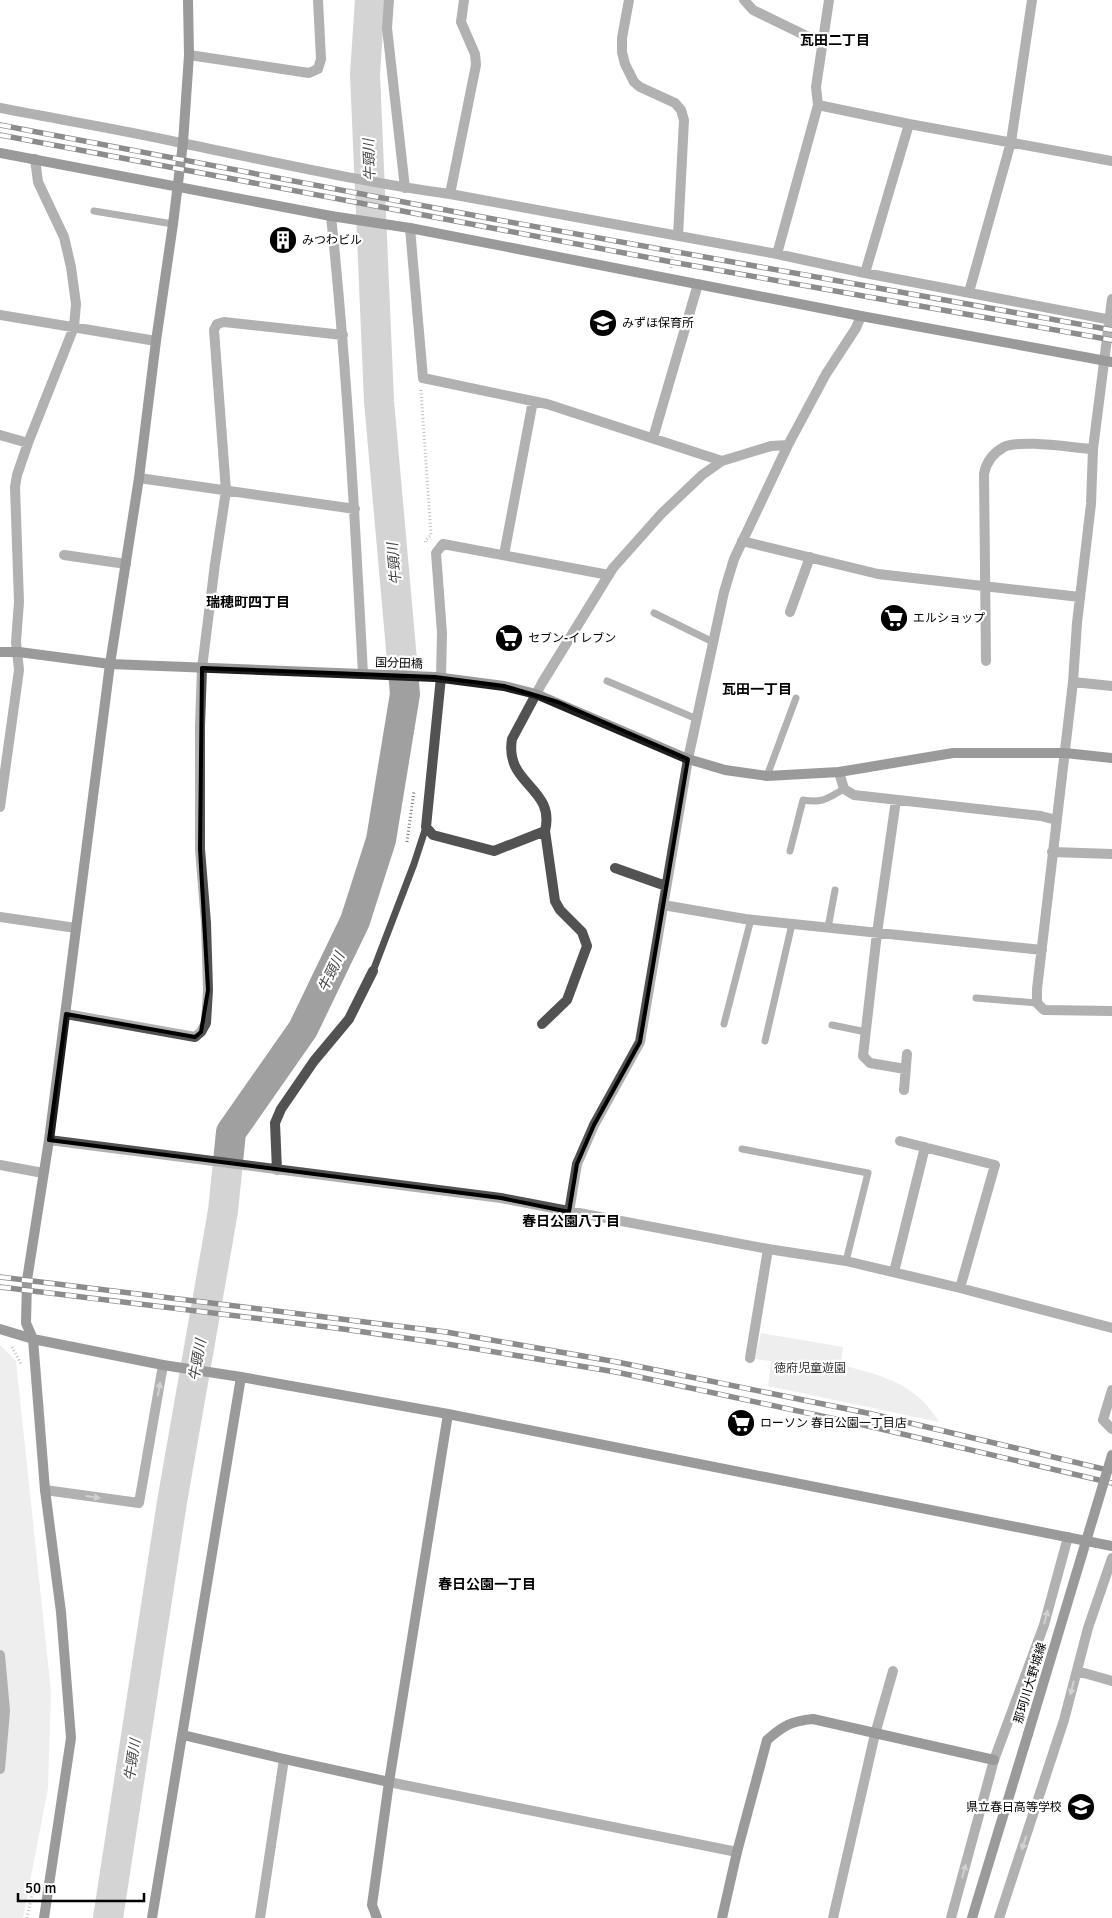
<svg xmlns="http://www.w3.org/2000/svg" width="1112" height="1918" font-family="Signika,'Noto Sans JP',sans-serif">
	<rect width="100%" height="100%" fill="#fff"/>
	<path fill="#d9d9d9" d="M 761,1333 L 843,1347 L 841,1365 C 881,1375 916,1383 939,1422 L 768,1386 L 771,1361 L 755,1359 Z
		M 0,1345 L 16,1361 L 51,1692 L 48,1788 L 23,1918 L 0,1918 Z"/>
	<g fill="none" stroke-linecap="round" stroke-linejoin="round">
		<path stroke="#a0a0a0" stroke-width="30" d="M 108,1918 L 172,1502 L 223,1211 L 231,1132 L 303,1029 L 355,921 L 381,840 L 405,694 L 379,401 L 365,74 L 370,0"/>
		<path stroke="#747474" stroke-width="3" stroke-dasharray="1 2.5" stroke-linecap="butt" d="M 671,268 L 673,247
			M 421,390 L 431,535 L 425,541 L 426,544
			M 407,842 L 414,791
			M 12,1347 L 21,1364
			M 27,1918 L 34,1886"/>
		<path stroke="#525252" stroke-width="7" d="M 94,211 L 173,224
			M 654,613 L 713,642
			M 607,681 L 697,719
			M 767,776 L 796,698
			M 790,851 L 803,800 C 824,803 826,799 844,789
			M 828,928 L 835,890
			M 373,971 L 414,864 L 426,827
			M 976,998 L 1037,1003
			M 724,1024 L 751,919
			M 832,1025 L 866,1032
			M 765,1041 L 792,924
			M 742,1149 L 868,1173 L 846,1261"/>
		<path stroke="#525252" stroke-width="10" d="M 389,0 L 387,28 L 405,188
			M 629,0 L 622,38 L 622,52 L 625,64 L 634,82 L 640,87 L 675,103 L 681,110 L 684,120 L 678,236
			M 744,0 L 753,10 L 823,44
			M 189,55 L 309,73 L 318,69 L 321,59 L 318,0
			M 818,105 L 909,124 L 1112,161
			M 0,108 C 62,120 124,130 186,144 C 274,162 361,182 450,194 L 777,254 L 865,273 L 1112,320
			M 450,194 L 476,65 L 475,54 L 461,22 L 464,0
			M 331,216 C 347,368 355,521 363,674
			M 410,228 L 423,378 L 547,404 L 722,461
			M 777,254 L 818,105 L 816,87 L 829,0
			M 865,273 L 909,124
			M 969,292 L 1011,142 L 1032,0
			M 1112,299 L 1093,449 L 1091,504 L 1077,623 L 1073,682 L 1037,989 L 1037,1003 L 1044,1010 L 1112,1011
			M 0,315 L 156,341
			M 0,435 L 28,443
			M 653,438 L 698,284
			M 139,478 L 355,509
			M 742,541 L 878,574 L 1080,597
			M 64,555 L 126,564
			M 504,555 L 533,401
			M 790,612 L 810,557
			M 986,661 L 984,474 C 986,463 993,453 1004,447 C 1020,439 1074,448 1093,449
			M 1073,682 L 1112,686
			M 839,772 L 844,789 L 854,795 L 1041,816 L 1056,820
			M 896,800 L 877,933 L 863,1056 L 870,1063 L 905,1069
			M 0,807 L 19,670 L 16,642 L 19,602 L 15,487 L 17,475 L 28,443 L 74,327 L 76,304 L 71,267 L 64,237 L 38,182 L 35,159
			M 545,831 L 494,851 L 433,835 L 426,827 L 441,677 L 442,633 L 436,553 L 443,544 L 609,575
			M 1052,852 L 1112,854
			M 615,868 L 666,886
			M 663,905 L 745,919 L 1042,950
			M 0,917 L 76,928
			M 66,1014 L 195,1037 L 201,1032 L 206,1023 L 208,990 L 206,923 L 200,849 L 200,726 L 202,668 L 215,564 L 226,491 L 214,330 L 217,324 L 224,322 L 343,335
			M 542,1024 L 567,1000 L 587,946 L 582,932 L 560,910 L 555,901 L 545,831 C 556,787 504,785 512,739 L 542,683 L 613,568 L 662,513 L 702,475 L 722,461 L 771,446 L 788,445
			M 904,1090 L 907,1054
			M 49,1140 L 501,1198 L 768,1249 L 846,1261 L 960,1288 L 1112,1328
			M 900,1141 L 995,1165 L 960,1288
			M 0,1165 L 43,1173
			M 277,1170 L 275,1123 L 281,1109 L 314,1061 L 349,1019 L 373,971
			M 569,1212 L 577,1164 L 594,1125 L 640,1042 L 688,759 L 724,592 L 734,559 L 788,445 L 826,374 L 856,328 L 861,316
			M 894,1272 L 925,1147
			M 750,1358 L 768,1249
			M 1112,1390 L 1103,1420 L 1112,1429
			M 45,1490 L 139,1503 L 163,1365
			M 0,1655 L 5,1711 L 0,1769
			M 1077,1671 L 1112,1681
			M 389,1782 L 737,1852
			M 260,1918 L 284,1759
			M 833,1918 L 875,1734 L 893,1671
			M 951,1918 L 994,1760 L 1044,1625 L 1068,1537
			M 999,1918 L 1064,1720 L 1088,1628 L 1112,1558"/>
		<path stroke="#1f1f1f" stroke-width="10" d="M 0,153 L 331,216 L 410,228 L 861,316 L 1112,362
			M 0,652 L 19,652 L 110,664 L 363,674
			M 435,677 L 504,686 L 536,694 L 688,759 L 725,770 L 767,776 L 839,772 L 953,753 L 1065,753 L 1112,758
			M 0,1329 L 33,1339 L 163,1365 L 241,1377 L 448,1414 L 1112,1546
			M 183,1735 L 284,1759 L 389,1782
			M 44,1918 L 71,1738 L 61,1612 L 45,1490 L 33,1339 L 26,1323 L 27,1280 L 49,1140 L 110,664 L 139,478 L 156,341 L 173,224 L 183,143 L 189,55 L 188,0
			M 152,1918 L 241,1377
			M 377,1918 L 372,1905 L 389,1782 L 448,1414
			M 722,1918 L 737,1852 L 767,1740 C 783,1726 791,1721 813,1719 L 994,1760
			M 972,1918 L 1028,1734"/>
		<defs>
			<path id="rail" d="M 0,125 L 493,219 L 1112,330
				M 0,135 L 672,262 L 1112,340
				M 0,1277 L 446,1332 L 617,1362 L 872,1414 L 1112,1471
				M 0,1287 L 343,1329 L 447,1344 L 616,1372 L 868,1426 L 1112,1483"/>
		</defs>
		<use href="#rail" stroke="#000" stroke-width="5.5"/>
		<use href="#rail" stroke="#fff" stroke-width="4" stroke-dasharray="11" stroke-linecap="butt"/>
		<path stroke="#1f1f1f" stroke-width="10" d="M 363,674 L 435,677
			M 1028,1734 L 1112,1455"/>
	</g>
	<defs><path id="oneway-solid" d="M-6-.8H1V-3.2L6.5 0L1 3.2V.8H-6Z" transform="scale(1.25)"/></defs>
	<g fill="#979797">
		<use href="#oneway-solid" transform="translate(159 1389) rotate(-80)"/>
		<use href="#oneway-solid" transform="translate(93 1497) rotate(8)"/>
		<use href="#oneway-solid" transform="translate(1046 1617) rotate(-75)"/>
		<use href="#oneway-solid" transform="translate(1072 1688) rotate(104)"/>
		<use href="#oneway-solid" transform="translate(1024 1843) rotate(108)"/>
		<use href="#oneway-solid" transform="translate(964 1871) rotate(-75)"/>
	</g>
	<path d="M0 0H1112V1918H0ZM 202,668 L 435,677 L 504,686 L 558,702 L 688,759 L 640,1042 L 594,1125 L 577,1164 L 569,1212 L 501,1198 L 49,1140 L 66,1014 L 195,1037 L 201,1032 L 208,990 L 200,849 Z" fill="#fff" fill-opacity=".55" fill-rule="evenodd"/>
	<path fill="none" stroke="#000" stroke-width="4" stroke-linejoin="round" d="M 202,668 L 435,677 L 504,686 L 558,702 L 688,759 L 640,1042 L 594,1125 L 577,1164 L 569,1212 L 501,1198 L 49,1140 L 66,1014 L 195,1037 L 201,1032 L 208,990 L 200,849 Z"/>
	<defs>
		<symbol id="building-disc" viewBox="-11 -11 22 22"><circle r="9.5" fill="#000" stroke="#fff"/><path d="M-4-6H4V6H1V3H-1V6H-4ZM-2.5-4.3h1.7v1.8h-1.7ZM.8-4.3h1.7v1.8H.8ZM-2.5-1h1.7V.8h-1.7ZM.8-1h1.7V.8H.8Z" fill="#fff"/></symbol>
		<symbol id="school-disc" viewBox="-11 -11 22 22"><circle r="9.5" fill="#000" stroke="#fff"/><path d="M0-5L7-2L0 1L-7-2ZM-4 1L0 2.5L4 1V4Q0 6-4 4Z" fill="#fff"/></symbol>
		<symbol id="supermarket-disc" viewBox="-11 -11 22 22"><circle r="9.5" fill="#000" stroke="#fff"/><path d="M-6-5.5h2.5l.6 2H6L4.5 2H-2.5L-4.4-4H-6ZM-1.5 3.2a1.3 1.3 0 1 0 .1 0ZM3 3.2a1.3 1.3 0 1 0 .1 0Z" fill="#fff"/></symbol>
	</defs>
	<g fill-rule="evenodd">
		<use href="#building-disc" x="267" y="224" width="32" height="32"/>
		<use href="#school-disc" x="587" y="307" width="32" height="32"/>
		<use href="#supermarket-disc" x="878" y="602" width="32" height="32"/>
		<use href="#supermarket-disc" x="493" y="622" width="32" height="32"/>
		<use href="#supermarket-disc" x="725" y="1407" width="32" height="32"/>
		<use href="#school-disc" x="1065" y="1791" width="32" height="32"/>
	</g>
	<g text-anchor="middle" stroke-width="4.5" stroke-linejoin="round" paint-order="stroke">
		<g font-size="12" fill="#000" stroke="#fff" text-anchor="start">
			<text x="302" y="244">みつわビル</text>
			<text x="622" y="327">みずほ保育所</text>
			<text x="913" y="622">エルショップ</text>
			<text x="528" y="642">セブン-イレブン</text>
			<text x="760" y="1427">ローソン 春日公園一丁目店</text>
			<text x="1062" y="1811" text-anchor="end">県立春日高等学校</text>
		</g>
		<g font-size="12" fill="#000" stroke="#fff">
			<text transform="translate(399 663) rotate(2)" y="4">国分田橋</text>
			<text transform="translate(1030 1683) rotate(-73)" y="4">那珂川大野城線</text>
		</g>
		<g font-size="12" fill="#303030" stroke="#fff">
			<text x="810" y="1372">徳府児童遊園</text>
		</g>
		<g font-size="14" font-weight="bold" fill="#000" stroke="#fff">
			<text x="835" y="45">瓦田二丁目</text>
			<text x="248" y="607">瑞穂町四丁目</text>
			<text x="757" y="694">瓦田一丁目</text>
			<text x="571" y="1226">春日公園八丁目</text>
			<text x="487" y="1589">春日公園一丁目</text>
		</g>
		<g font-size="14" font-style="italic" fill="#414141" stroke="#fff">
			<text transform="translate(369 160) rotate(-92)" y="5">牛頸川</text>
			<text transform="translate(394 564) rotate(-95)" y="5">牛頸川</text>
			<text transform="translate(331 972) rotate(-64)" y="5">牛頸川</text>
			<text transform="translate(197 1360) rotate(-80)" y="5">牛頸川</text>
			<text transform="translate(132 1760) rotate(-81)" y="5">牛頸川</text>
		</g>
	</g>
	<path d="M18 1893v8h126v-8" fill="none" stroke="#000000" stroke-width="2.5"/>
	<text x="25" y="1893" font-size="15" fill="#000000" stroke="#ffffff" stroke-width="4" paint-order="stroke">50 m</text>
</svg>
